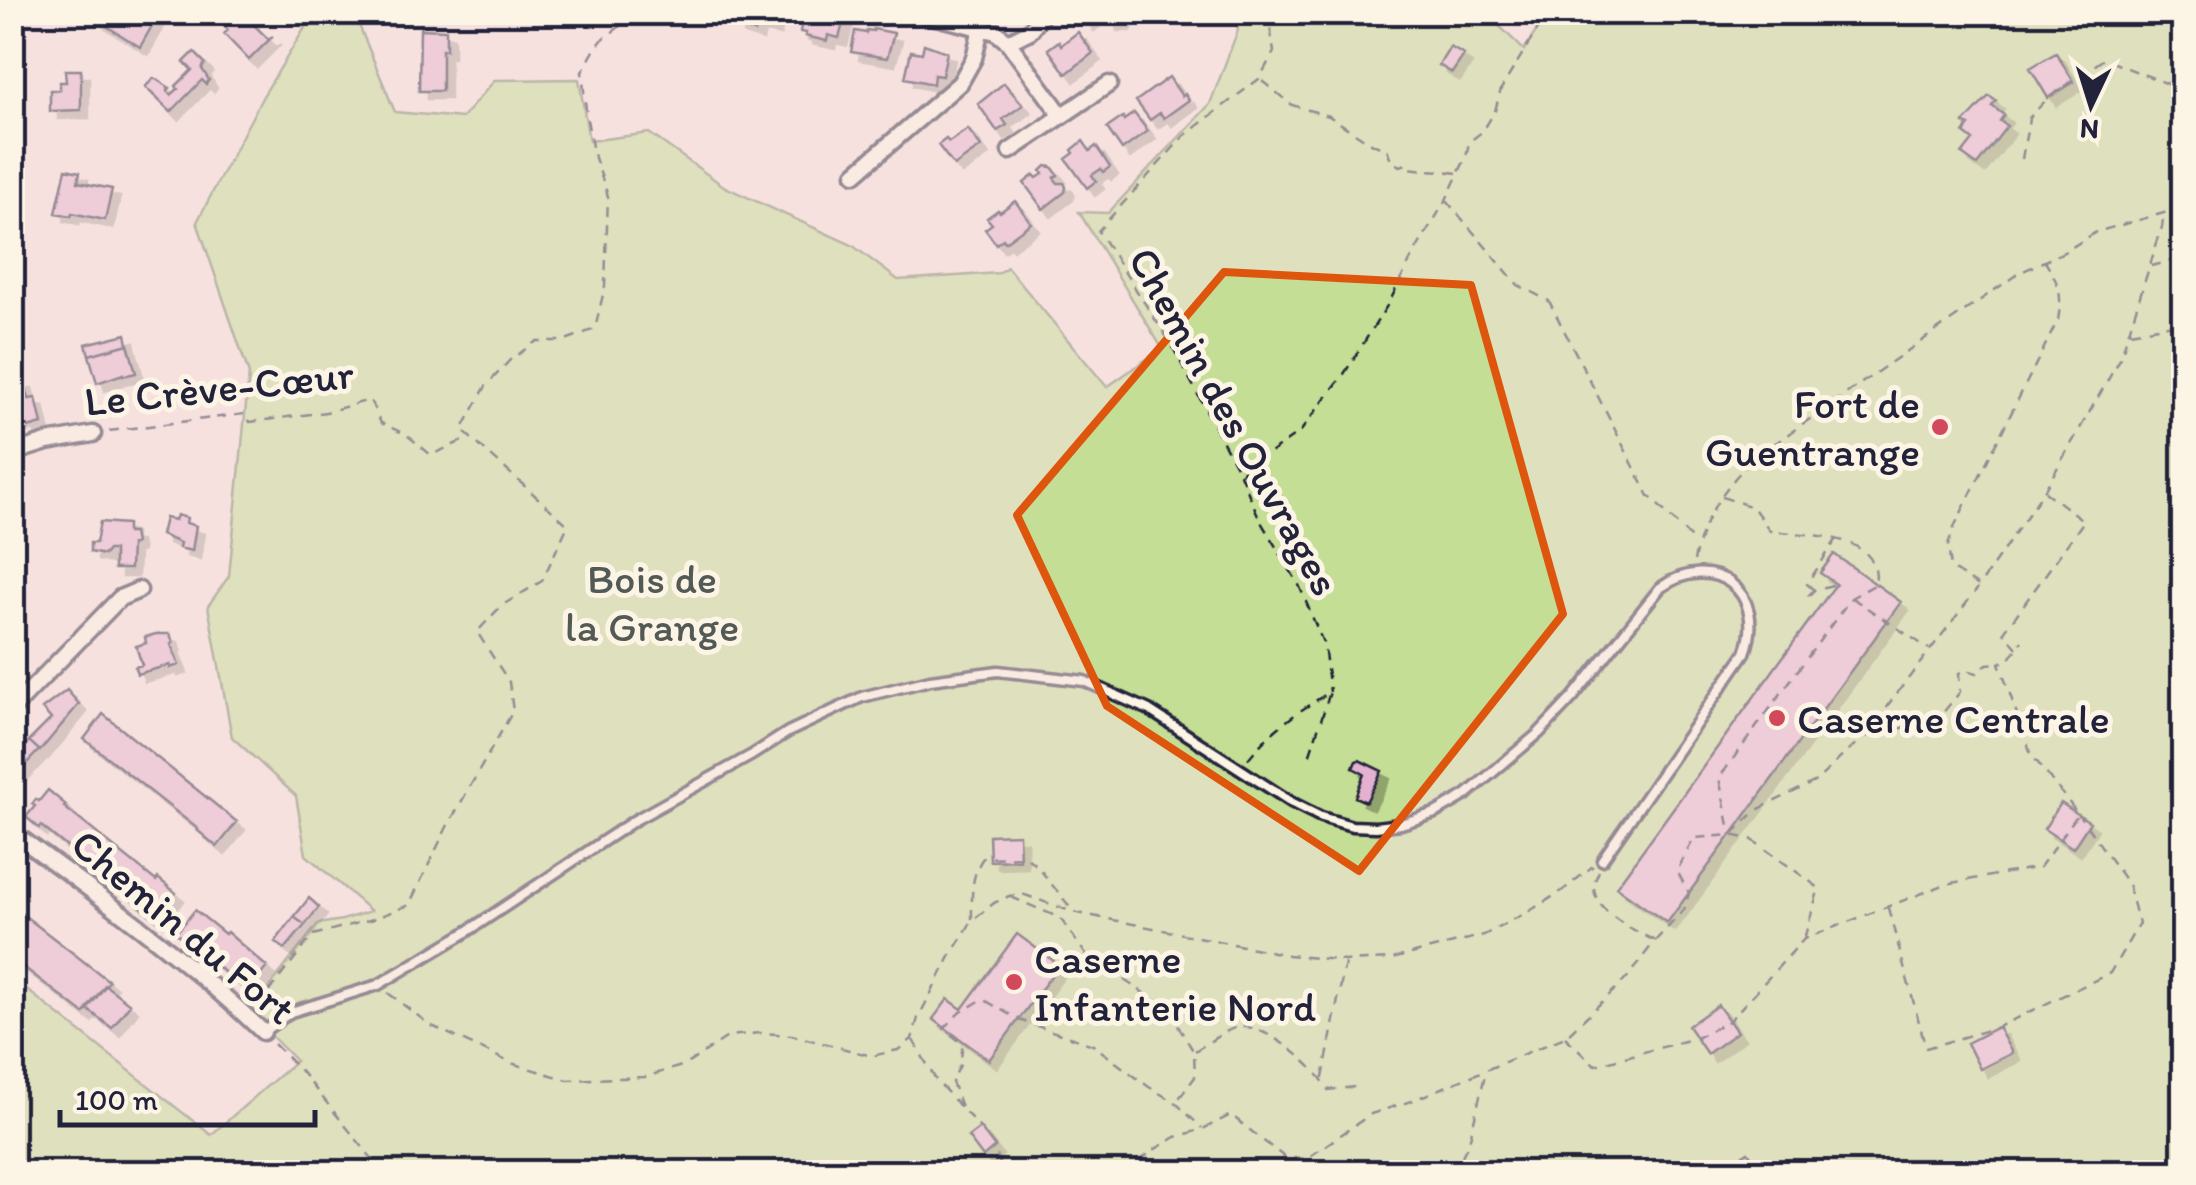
<svg xmlns="http://www.w3.org/2000/svg" width="2196" height="1185" font-family="Itim,sans-serif">
	<defs>
		<filter id="shadow"><feDropShadow dx="8" dy="8" stdDeviation="0" flood-color="#0004"/></filter>
	</defs>
	<rect width="100%" height="100%" fill="#f5e1df"/>
	<filter id="ink" filterUnits="userSpaceOnUse"><feTurbulence type="fractalNoise" baseFrequency=".01" numOctaves="2"/><feDisplacementMap in="SourceGraphic" scale="20" xChannelSelector="R" yChannelSelector="G"/><feConvolveMatrix kernelMatrix="1 2 1 2 8 2 1 2 1" color-interpolation-filters="sRGB"/></filter>
	<g filter="url(#ink)">
		<path fill="#c4de95" stroke="#738068" stroke-width="2.5" d="M 314,13 L 354,13 L 395,112 L 462,118 L 495,80 L 579,79 L 589,141 L 649,133 L 725,187 L 852,245 L 898,280 L 999,273 L 1007,267 L 1107,387 L 1162,348 L 1079,212 L 1108,213 L 1210,104 L 1238,30 L 1234,13 L 1486,13 L 1524,50 L 1548,13 L 2183,13 L 2183,1172 L 13,1172 L 12,978 L 211,1135 L 296,1061 L 249,1013 L 318,924 L 342,920 L 371,911 L 306,855 L 296,796 L 232,737 L 208,606 L 229,576 L 249,374 L 197,222 L 263,96 Z"/>
		<path fill="#e4b2d0" stroke="#22223b" stroke-width="2.5" filter="url(#shadow)" d="M 91,12 L 160,12 L 140,47 L 89,15 Z
			M 216,12 L 248,12 L 245,16 L 268,39 L 273,36 L 249,60 L 224,34 L 228,30 L 223,25 L 229,19 L 223,14 L 217,19 L 213,15 Z
			M 736,12 L 775,12 L 773,27 L 757,24 L 755,32 L 736,26 L 738,17 L 735,16 Z
			M 1079,12 L 1127,12 L 1123,23 L 1110,23 L 1108,18 L 1098,17 L 1098,14 L 1086,23 Z
			M 807,14 L 824,18 L 827,16 L 842,16 L 844,20 L 839,38 L 828,35 L 827,41 L 805,36 L 806,33 L 800,32 L 803,15 Z
			M 420,29 L 446,30 L 446,50 L 442,50 L 442,91 L 419,91 Z
			M 873,29 L 894,33 L 887,58 L 851,52 L 855,31 L 866,33 L 867,30 L 873,31 Z
			M 1078,32 L 1093,53 L 1066,74 L 1048,49 L 1059,41 L 1061,45 Z
			M 924,44 L 947,52 L 942,76 L 934,75 L 933,84 L 905,78 L 911,51 L 922,53 Z
			M 1450,47 L 1464,55 L 1452,73 L 1439,65 Z
			M 194,52 L 205,63 L 202,69 L 209,80 L 206,84 L 202,80 L 171,112 L 145,87 L 154,78 L 170,88 L 167,91 L 171,95 L 178,89 L 176,86 L 192,70 L 184,62 Z
			M 2056,53 L 2074,82 L 2048,98 L 2030,68 Z
			M 65,70 L 81,70 L 81,110 L 50,111 L 50,90 L 60,90 L 60,82 L 66,82 Z
			M 1169,77 L 1182,96 L 1185,94 L 1189,100 L 1164,118 L 1160,113 L 1150,120 L 1136,101 Z
			M 1004,83 L 1023,105 L 1003,119 L 1007,125 L 997,131 L 978,104 Z
			M 1989,96 L 1996,101 L 1992,106 L 2004,115 L 2000,121 L 2007,126 L 1977,165 L 1962,154 L 1973,140 L 1964,133 L 1969,126 L 1964,123 Z
			M 1134,113 L 1148,131 L 1122,150 L 1107,128 L 1123,117 L 1124,120 Z
			M 968,129 L 981,147 L 954,166 L 938,145 L 946,139 L 949,142 Z
			M 1083,141 L 1090,151 L 1096,146 L 1110,167 L 1103,172 L 1101,169 L 1092,175 L 1096,181 L 1087,188 L 1066,159 L 1074,153 L 1072,150 Z
			M 1046,166 L 1052,167 L 1058,175 L 1054,178 L 1058,183 L 1064,183 L 1066,187 L 1065,192 L 1043,209 L 1024,183 L 1034,175 L 1037,178 L 1043,174 L 1041,171 Z
			M 66,169 L 80,172 L 78,182 L 112,189 L 105,220 L 72,213 L 71,216 L 56,213 Z
			M 1015,201 L 1031,223 L 1005,242 L 1003,239 L 996,244 L 985,229 L 992,224 L 987,218 L 998,210 L 1000,212 Z
			M 126,334 L 128,344 L 89,355 L 86,344 Z
			M 128,344 L 136,373 L 123,376 L 123,374 L 97,383 L 89,355 Z
			M 24,380 L 29,399 L 36,398 L 42,424 L 28,428 L 26,422 L 14,425 L 12,418 L 12,382 Z
			M 177,515 L 187,518 L 186,523 L 196,526 L 192,551 L 179,548 L 180,543 L 161,535 L 165,518 L 175,520 Z
			M 100,522 L 127,524 L 127,533 L 133,533 L 135,543 L 131,545 L 130,569 L 114,569 L 114,550 L 108,550 L 104,555 L 90,552 L 90,543 L 96,543 Z
			M 1834,554 L 1901,602 L 1667,923 L 1616,887 L 1836,584 L 1820,573 Z
			M 156,634 L 170,634 L 173,643 L 171,644 L 179,665 L 170,668 L 170,665 L 137,674 L 135,667 L 142,665 L 136,646 L 146,643 L 145,637 Z
			M 67,690 L 79,704 L 40,751 L 29,741 L 51,719 L 42,709 Z
			M 103,714 L 237,822 L 217,847 L 197,830 L 198,829 L 84,739 Z
			M 29,741 L 39,750 L 15,776 L 12,773 L 12,751 L 16,756 Z
			M 1359,760 L 1382,771 L 1366,802 L 1355,797 L 1364,774 L 1353,768 L 1356,761 Z
			M 48,790 L 66,805 L 64,807 L 156,881 L 158,878 L 176,893 L 155,918 L 41,826 L 39,828 L 26,817 L 35,806 L 32,804 L 36,799 L 39,801 Z
			M 2061,803 L 2090,822 L 2073,848 L 2044,829 Z
			M 1019,834 L 1020,860 L 990,861 L 989,835 Z
			M 309,898 L 319,907 L 305,925 L 294,917 Z
			M 12,906 L 109,981 L 84,1014 L 12,958 Z
			M 195,910 L 225,934 L 227,932 L 267,967 L 248,991 L 176,933 Z
			M 294,917 L 305,925 L 285,949 L 275,942 Z
			M 1017,934 L 1059,965 L 989,1060 L 933,1019 L 948,999 L 962,1009 Z
			M 105,985 L 130,1004 L 112,1028 L 87,1009 Z
			M 1718,1005 L 1737,1032 L 1707,1054 L 1688,1026 Z
			M 1998,1027 L 2012,1053 L 1980,1069 L 1967,1043 Z
			M 980,1128 L 995,1147 L 983,1157 L 968,1137 Z
			M 1748,1152 L 1762,1172 L 1722,1172 L 1720,1170 Z"/>
		<g fill="none" stroke-linecap="round" stroke-linejoin="round">
			<defs>
				<path id="service" d="M 263,1032 L 291,1012 L 378,985 L 465,933 L 635,820 L 752,755 L 788,732 L 862,697 L 930,680 L 998,671 L 1084,681 L 1149,710 L 1291,802 L 1321,817 L 1352,826 L 1376,827 L 1401,824 L 1435,813 L 1466,795 L 1539,733 L 1573,697 L 1660,588 C 1713,550 1768,592 1745,653 L 1602,860"/>
				<path id="minor" d="M 916,12 L 996,32 L 1008,42 L 1062,116
					M 1008,42 L 1030,31 L 1044,12
					M 1010,151 L 1109,84
					M 855,174 L 960,83 L 974,58 L 981,28
					M 12,453 L 47,442 L 93,434
					M 12,709 L 120,598 L 139,590
					M 12,832 C 98,895 186,958 263,1032"/>
			</defs>
			<use href="#service" stroke="#22223b" stroke-width="15"/>
			<use href="#minor" stroke="#22223b" stroke-width="21"/>
			<path stroke="#22223b" stroke-width="2.5" stroke-dasharray="10 8" stroke-linecap="butt" d="M 1263,12 L 1270,27 L 1274,52 L 1259,79 L 1184,136 L 1098,231 L 1171,344 L 1240,474 L 1261,522 L 1299,585 L 1324,645 L 1330,692
				M 12,26 L 23,44 L 20,140 L 12,182
				M 1262,81 L 1292,105 L 1329,116 L 1367,141 L 1388,151 L 1391,161 L 1400,166 L 1407,164 L 1410,168 C 1426,171 1441,170 1457,173
				M 2022,159 L 2029,118 L 2048,98 L 2104,59 L 2184,90
				M 1446,200 L 1518,285 L 1549,301 L 1649,496 L 1696,543
				M 2044,260 C 2059,284 2063,292 2058,320 L 1954,527 L 1948,545 L 1951,568 L 1979,586 L 2044,491 L 2120,359 L 2162,227 L 2164,213
				M 2151,266 L 2184,258
				M 2130,332 L 2184,322
				M 109,431 L 245,414 L 250,422 L 326,412 L 370,400 L 381,423 L 407,435 L 431,455 L 469,438
				M 1241,473 L 1300,432 L 1344,374 L 1390,301 L 1413,255 L 1446,200 L 1466,157 L 1469,142 L 1483,131 L 1495,111 L 1501,89 L 1548,12
				M 1722,497 L 1753,507 L 1770,531 C 1800,535 1864,532 1875,568 C 1876,573 1876,579 1876,584 L 1851,598 L 1719,778 L 1731,835
				M 1694,561 C 1702,519 1724,487 1754,458 L 2019,273 L 2066,251 L 2096,232 L 2164,213 L 2184,203
				M 1814,590 L 1807,584 L 1836,540
				M 1808,596 L 1814,590 L 1836,584
				M 1852,598 L 1929,649
				M 2017,648 L 2004,632 L 2084,521 L 2045,492
				M 1864,736 L 1978,588
				M 1248,759 C 1271,730 1298,711 1330,692 L 1308,760
				M 1732,834 L 1757,810 L 1816,781 L 1863,737 L 1937,720 L 1960,692 L 1959,673 L 1966,670 L 1977,673 L 1987,664 L 1999,663
				M 1599,871 C 1597,876 1594,881 1594,887 C 1594,913 1636,931 1655,941
				M 1011,897 L 1060,918 L 1087,956 L 1167,1008 L 1194,1052 L 1195,1077 L 1177,1101
				M 1888,908 L 1926,1048 L 1998,1027 L 2110,973 L 2139,924 L 2128,884 L 2079,815
				M 972,919 C 972,897 970,876 983,858 L 1026,857 L 1038,867 L 1072,910
				M 388,993 L 430,1025 L 511,1063 L 568,1080 L 645,1077 L 685,1065 L 729,1036 L 760,1033 L 792,1035 L 872,1056 L 898,1050 L 912,1039 L 918,1018 L 952,953 L 972,921 L 994,903 L 1009,896 L 1022,894 L 1073,912 L 1288,955 L 1345,961 L 1392,959 L 1484,935 L 1528,912 L 1562,891 L 1593,866
				M 255,1003 L 263,999 L 313,935 L 373,919 L 409,905 L 447,827 L 513,711 L 509,682 L 477,632 L 501,606 L 542,581 L 568,525 L 462,430 L 486,386 L 510,360 L 537,341 L 563,341 L 595,329 L 605,286 L 608,196 L 593,152 L 587,119 L 582,72 L 595,49 L 603,39 L 639,12
				M 1565,1037 L 1595,1065 L 1696,1038 L 1729,1021 L 1804,939 L 1946,884 L 2040,867 L 2078,814 L 2031,754 L 1999,663 L 2010,659 L 2022,641
				M 913,1040 L 936,1080 L 980,1128 L 995,1147 L 1002,1172
				M 274,1044 L 300,1070 L 383,1172
				M 1195,1051 C 1205,1045 1227,1029 1238,1027 C 1264,1022 1318,1067 1328,1090 L 1355,1087
				M 1323,1078 L 1345,963
				M 961,1107 L 952,1082 L 960,1065 L 963,1044 L 944,1029 L 958,1014 L 983,999 L 1019,1020 L 1093,1045 L 1149,1087 L 1176,1103 L 1202,1128
				M 1126,1172 L 1152,1151 L 1176,1137 L 1203,1129 L 1231,1115 L 1284,1157 L 1306,1159 L 1371,1114 L 1411,1101 L 1565,1037 L 1626,979 L 1655,941 L 1684,910 L 1689,893 L 1677,871 L 1694,838 L 1731,835 L 1751,839 L 1819,888 L 1804,939
				M 1454,1172 L 1469,1142 L 1486,1071"/>
			<use href="#service" stroke="#fcf5e5" stroke-width="8"/>
			<use href="#minor" stroke="#fcf5e5" stroke-width="14"/>
		</g>
	</g>
	<path d="M0 0H2196V1185H0ZM 1224,272 L 1471,285 L 1563,614 L 1359,871 L 1107,706 L 1017,515 Z" fill="#f5e1df" fill-opacity=".55" fill-rule="evenodd"/>
	<path fill="none" stroke="#de560e" stroke-width="8" stroke-linejoin="round" d="M 1224,272 L 1471,285 L 1563,614 L 1359,871 L 1107,706 L 1017,515 Z"/>
	<g fill="#d1495b" stroke="#fcf5e5" stroke-width="4">
		<circle cx="1940" cy="427" r="10"/>
		<circle cx="1777" cy="718" r="10"/>
		<circle cx="1014" cy="982" r="10"/>
	</g>
	<g text-anchor="middle" stroke-width="10" stroke-linejoin="round" paint-order="stroke">
		<g font-size="42" fill="#22223b" stroke="#fcf5e5">
			<text transform="translate(219 387) rotate(-6)" y="15">Le Crève-Cœur</text>
			<text transform="translate(1235 421) rotate(61)" y="15">Chemin des Ouvrages</text>
			<text transform="translate(184 926) rotate(40)" y="15">Chemin du Fort</text>
		</g>
		<g font-size="42" fill="#22223b" stroke="#fcf5e5" text-anchor="start">
			<text x="1920" y="418" text-anchor="end">Fort de<tspan x="1920" dy="48">Guentrange</tspan></text>
			<text x="1797" y="733">Caserne Centrale</text>
			<text x="1034" y="973">Caserne<tspan x="1034" dy="48">Infanterie Nord</tspan></text>
		</g>
		<g font-size="42" fill="#535a56" stroke="#fcf5e5">
			<text x="652" y="593">Bois de<tspan x="652" dy="48">la Grange</tspan></text>
		</g>
	</g>
	<rect width="2196" height="1185" fill="none" stroke="#fcf5e5" stroke-width="50"/>
	<rect x="25" y="25" width="2146" height="1135" fill="none" stroke="#22223b" stroke-width="4" filter="url(#ink)"/>
	<g transform="translate(2091 105) rotate(184)" stroke="#fcf5e5" stroke-width="8" paint-order="stroke">
	<path d="M0-8L18 38L0 25L-18 38Z" fill="#22223b"/>
	<text y="-15" font-size="28" font-weight="bold" text-anchor="middle" fill="#22223b">N</text>
	</g>
	<path d="M60 1110v15h255v-15" fill="none" stroke="#22223b" stroke-width="5"/>
	<text x="75" y="1110" font-size="30" fill="#22223b" stroke="#fcf5e5" stroke-width="8" paint-order="stroke">100 m</text>
</svg>
